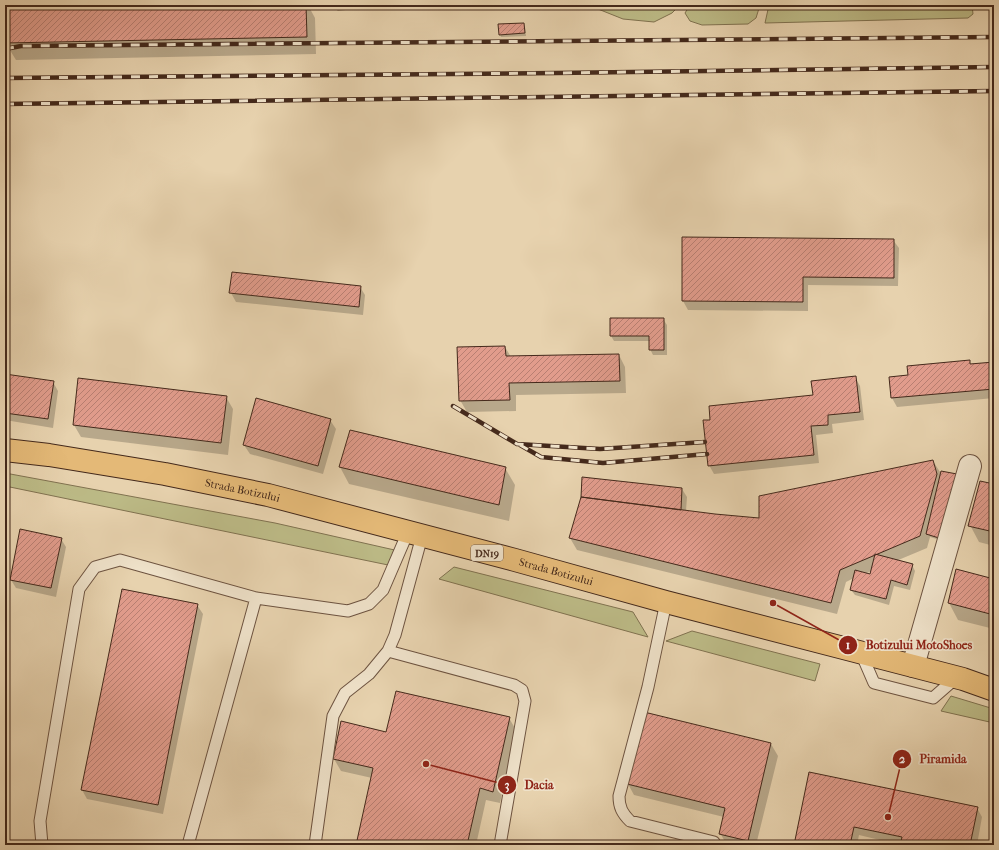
<svg xmlns="http://www.w3.org/2000/svg" width="999" height="850" font-family="'IM FELL French Canon',serif">
	<defs>
		<pattern id="building-hatch" width="6" height="6" patternUnits="userSpaceOnUse"><rect width="6" height="6" fill="#e19c8c"/><path d="M-1 1l2-2M0 6l6-6M5 7l2-2" fill="none" stroke="#b87f72"/></pattern>
	</defs>
	<rect width="100%" height="100%" fill="#e7d2ae"/>
	<filter id="stains"><feTurbulence type="fractalNoise" baseFrequency=".005" numOctaves="4"/><feColorMatrix values="0 0 0 0 .2 0 0 0 0 .09 0 0 0 0 .02 0 0 0 .5 -.17"/></filter>
	<radialGradient id="worn" r=".72"><stop offset=".6" stop-color="#630" stop-opacity="0"/><stop offset="1" stop-color="#630" stop-opacity=".3"/></radialGradient>
	<path fill="#bcba86" stroke="#807250" d="M 323,5 L 413,5 L 338,10 Z
		M 592,5 L 680,5 L 672,13 L 654,22 L 623,19 L 593,7 Z
		M 690,5 L 760,5 L 756,18 L 748,24 L 702,25 L 690,21 L 685,13 Z
		M 769,5 L 972,5 L 973,14 L 968,18 L 765,23 Z
		M 5,473 L 275,523 L 399,551 L 393,566 L 5,486 Z
		M 454,567 L 633,612 L 648,637 L 439,579 Z
		M 692,631 L 820,664 L 815,681 L 666,641 Z
		M 951,696 L 994,709 L 994,723 L 941,711 Z"/>
	<path fill="#0003" fill-rule="evenodd" d="M 91,5 L 308,5 L 315,18 L 316,54 L 16,60 L 5,42 L 5,57 L 5,7 Z
		M 524,24 L 525,27 L 526,36 L 501,37 L 500,34 Z
		M 683,238 L 893,240 L 899,248 L 898,286 L 808,285 L 808,311 L 688,310 L 683,301 Z
		M 360,287 L 365,295 L 363,315 L 236,302 L 231,293 Z
		M 663,319 L 667,325 L 667,355 L 653,355 L 650,349 L 650,341 L 614,341 L 611,336 Z
		M 505,347 L 511,357 L 619,355 L 625,367 L 626,393 L 516,395 L 516,411 L 467,412 L 460,400 Z
		M 969,361 L 971,365 L 994,363 L 994,398 L 897,407 L 892,398 L 890,378 L 909,376 Z
		M 5,375 L 53,382 L 58,391 L 53,428 L 5,420 Z
		M 855,377 L 860,386 L 864,420 L 832,424 L 833,433 L 816,435 L 819,463 L 714,474 L 709,465 L 711,420 L 814,396 Z
		M 79,380 L 226,397 L 233,409 L 228,455 L 81,437 L 74,425 Z
		M 330,420 L 336,429 L 323,474 L 250,454 L 244,445 Z
		M 933,461 L 940,472 L 941,477 L 940,540 L 930,537 L 927,548 L 896,561 L 912,565 L 915,571 L 910,590 L 894,586 L 889,605 L 855,595 L 851,590 L 854,578 L 846,582 L 837,614 L 577,550 L 570,538 L 682,489 L 687,497 L 686,511 L 760,519 ZM 872,571 L 871,576 L 864,574 Z
		M 340,467 L 505,468 L 515,485 L 509,521 L 349,484 Z
		M 994,485 L 994,546 L 979,542 L 970,525 Z
		M 5,500 L 6,501 L 5,529 Z
		M 61,539 L 66,547 L 56,597 L 16,588 L 11,580 Z
		M 994,580 L 994,629 L 958,620 L 949,603 Z
		M 197,605 L 203,614 L 163,814 L 87,799 L 82,790 Z
		M 645,713 L 771,744 L 778,756 L 756,845 L 727,845 L 720,833 L 724,817 L 634,795 L 628,784 Z
		M 509,718 L 516,730 L 500,803 L 486,800 L 476,845 L 357,845 L 372,778 L 341,771 L 334,759 L 342,723 L 387,733 Z
		M 810,774 L 977,808 L 982,817 L 977,845 L 901,845 L 859,835 L 857,845 L 795,845 Z"/>
	<path fill="url(#building-hatch)" stroke="#44291b" d="M 38,5 L 306,5 L 307,37 L 5,43 L 5,6 Z
		M 524,23 L 525,33 L 499,35 L 498,24 Z
		M 682,237 L 894,239 L 894,278 L 803,277 L 803,302 L 682,301 Z
		M 232,272 L 361,286 L 359,307 L 229,293 Z
		M 610,318 L 664,318 L 664,350 L 649,350 L 649,336 L 610,336 Z
		M 505,346 L 506,356 L 619,354 L 620,381 L 509,383 L 510,400 L 459,401 L 457,347 Z
		M 970,360 L 970,364 L 994,362 L 994,389 L 891,398 L 889,377 L 908,375 L 907,366 Z
		M 5,374 L 54,381 L 48,419 L 5,413 Z
		M 856,376 L 860,412 L 828,415 L 828,425 L 811,426 L 814,455 L 708,466 L 703,420 L 710,420 L 709,406 L 813,395 L 811,381 Z
		M 78,378 L 227,396 L 221,443 L 73,425 Z
		M 256,398 L 331,419 L 318,466 L 243,445 Z
		M 350,430 L 506,467 L 499,505 L 339,467 Z
		M 933,460 L 937,474 L 920,536 L 840,570 L 831,603 L 569,538 L 581,497 L 715,514 L 759,518 L 759,496 Z
		M 941,471 L 957,474 L 939,538 L 926,534 Z
		M 582,477 L 682,488 L 681,510 L 581,497 Z
		M 980,481 L 994,484 L 994,532 L 968,526 Z
		M 20,529 L 62,538 L 51,588 L 10,580 Z
		M 875,554 L 913,564 L 907,585 L 891,580 L 886,599 L 850,590 L 855,570 L 870,574 Z
		M 956,569 L 994,579 L 994,615 L 948,603 Z
		M 122,589 L 198,604 L 158,805 L 81,790 Z
		M 396,691 L 510,717 L 493,792 L 480,788 L 467,845 L 356,845 L 373,768 L 333,759 L 341,721 L 386,732 Z
		M 644,712 L 771,743 L 748,841 L 719,834 L 725,808 L 627,784 Z
		M 809,772 L 978,807 L 970,845 L 900,845 L 902,837 L 854,827 L 850,845 L 794,845 Z"/>
	<g fill="none" stroke-linecap="round" stroke-linejoin="round">
		<defs>
			<path id="lane" d="M 666,602 L 648,687 L 619,796 C 619,807 622,813 630,821 L 714,842
				M 388,651 L 514,685 L 522,690 L 525,701 L 500,845
				M 861,653 L 874,683 L 933,698 L 957,677
				M 42,845 L 40,821 L 79,589 L 95,567 L 120,560 L 256,598 L 348,611 L 369,604 L 383,590 L 408,532
				M 188,845 L 256,598
				M 315,845 L 333,716 L 345,693 L 369,674 L 388,651 L 395,635 L 422,536"/>
			<path id="street" d="M 913,666 L 970,466"/>
			<g id="primary">
				<path id="s1" d="M 5,450 L 49,455 L 165,474 L 268,495 L 515,560 L 666,602 L 963,679 L 994,690"/>
			</g>
		</defs>
		<use href="#lane" stroke="#6d5340" stroke-width="13"/>
		<use href="#street" stroke="#6d5340" stroke-width="24"/>
		<use href="#primary" stroke="#44291b" stroke-width="24"/>
		<use href="#lane" stroke="#efe2ca" stroke-width="11"/>
		<use href="#street" stroke="#efe2ca" stroke-width="22"/>
		<use href="#primary" stroke="#e4b977" stroke-width="22"/>
		<defs>
			<path id="rail" d="M 5,49 L 21,46 L 994,37
				M 5,78 L 556,73 L 994,67
				M 5,104 L 994,91
				M 453,406 L 517,444 L 600,449 L 705,442
				M 520,445 L 541,457 L 603,463 L 707,454"/>
		</defs>
		<use href="#rail" stroke="#44291b" stroke-width="4.5"/>
		<use href="#rail" stroke="#efe2ca" stroke-width="3" stroke-dasharray="9" stroke-linecap="butt"/>
	</g>
	<g text-anchor="middle" stroke-width="3.5" stroke-linejoin="round" paint-order="stroke">
		<rect fill="#efe2ca" stroke="#776050" stroke-width="1" x="471" y="545" width="32" height="16" rx="3"/>
		<g font-size="10" font-weight="bold" fill="#44291b">
			<text x="487" y="557">DN19</text>
		</g>
		<g font-size="11" fill="#44291b" stroke="#efe2ca">
			<text dy="4" stroke="none"><textPath href="#s1" startOffset="241">Strada Botizului</textPath></text>
			<text dy="4" stroke="none"><textPath href="#s1" startOffset="565">Strada Botizului</textPath></text>
		</g>
	</g>
	<path fill="none" stroke="#8f2418" stroke-width="1.5" d="M773 603L848 645M888 817L902 759M426 764L507 785"/>
	<g fill="#8f2418" stroke="#efe2ca" stroke-width="1.5">
		<circle cx="773" cy="603" r="4"/>
		<circle cx="888" cy="817" r="4"/>
		<circle cx="426" cy="764" r="4"/>
		<circle cx="848" cy="645" r="10"/>
		<circle cx="902" cy="759" r="10"/>
		<circle cx="507" cy="785" r="10"/>
	</g>
	<g font-size="12" text-anchor="middle" font-weight="bold" fill="#fff">
		<text x="848" y="649">1</text>
		<text x="902" y="763">2</text>
		<text x="507" y="789">3</text>
	</g>
	<g font-size="12" text-anchor="middle" font-weight="bold" fill="#8f2418" stroke="#efe2ca" stroke-width="3.5" stroke-linejoin="round" paint-order="stroke">
		<text x="919" y="649">Botizului MotoShoes</text>
		<text x="943" y="763">Piramida</text>
		<text x="539" y="789">Dacia</text>
	</g>
	<rect width="999" height="850" fill="none" stroke="#e7d2ae" stroke-width="20"/>
	<rect x="6" y="6" width="987" height="838" fill="none" stroke="#44291b" stroke-width="2"/>
	<rect x="10" y="10" width="979" height="830" fill="none" stroke="#44291b"/>
	<rect width="100%" height="100%" filter="url(#stains)"/>
	<rect width="100%" height="100%" fill="url(#worn)"/>
</svg>
